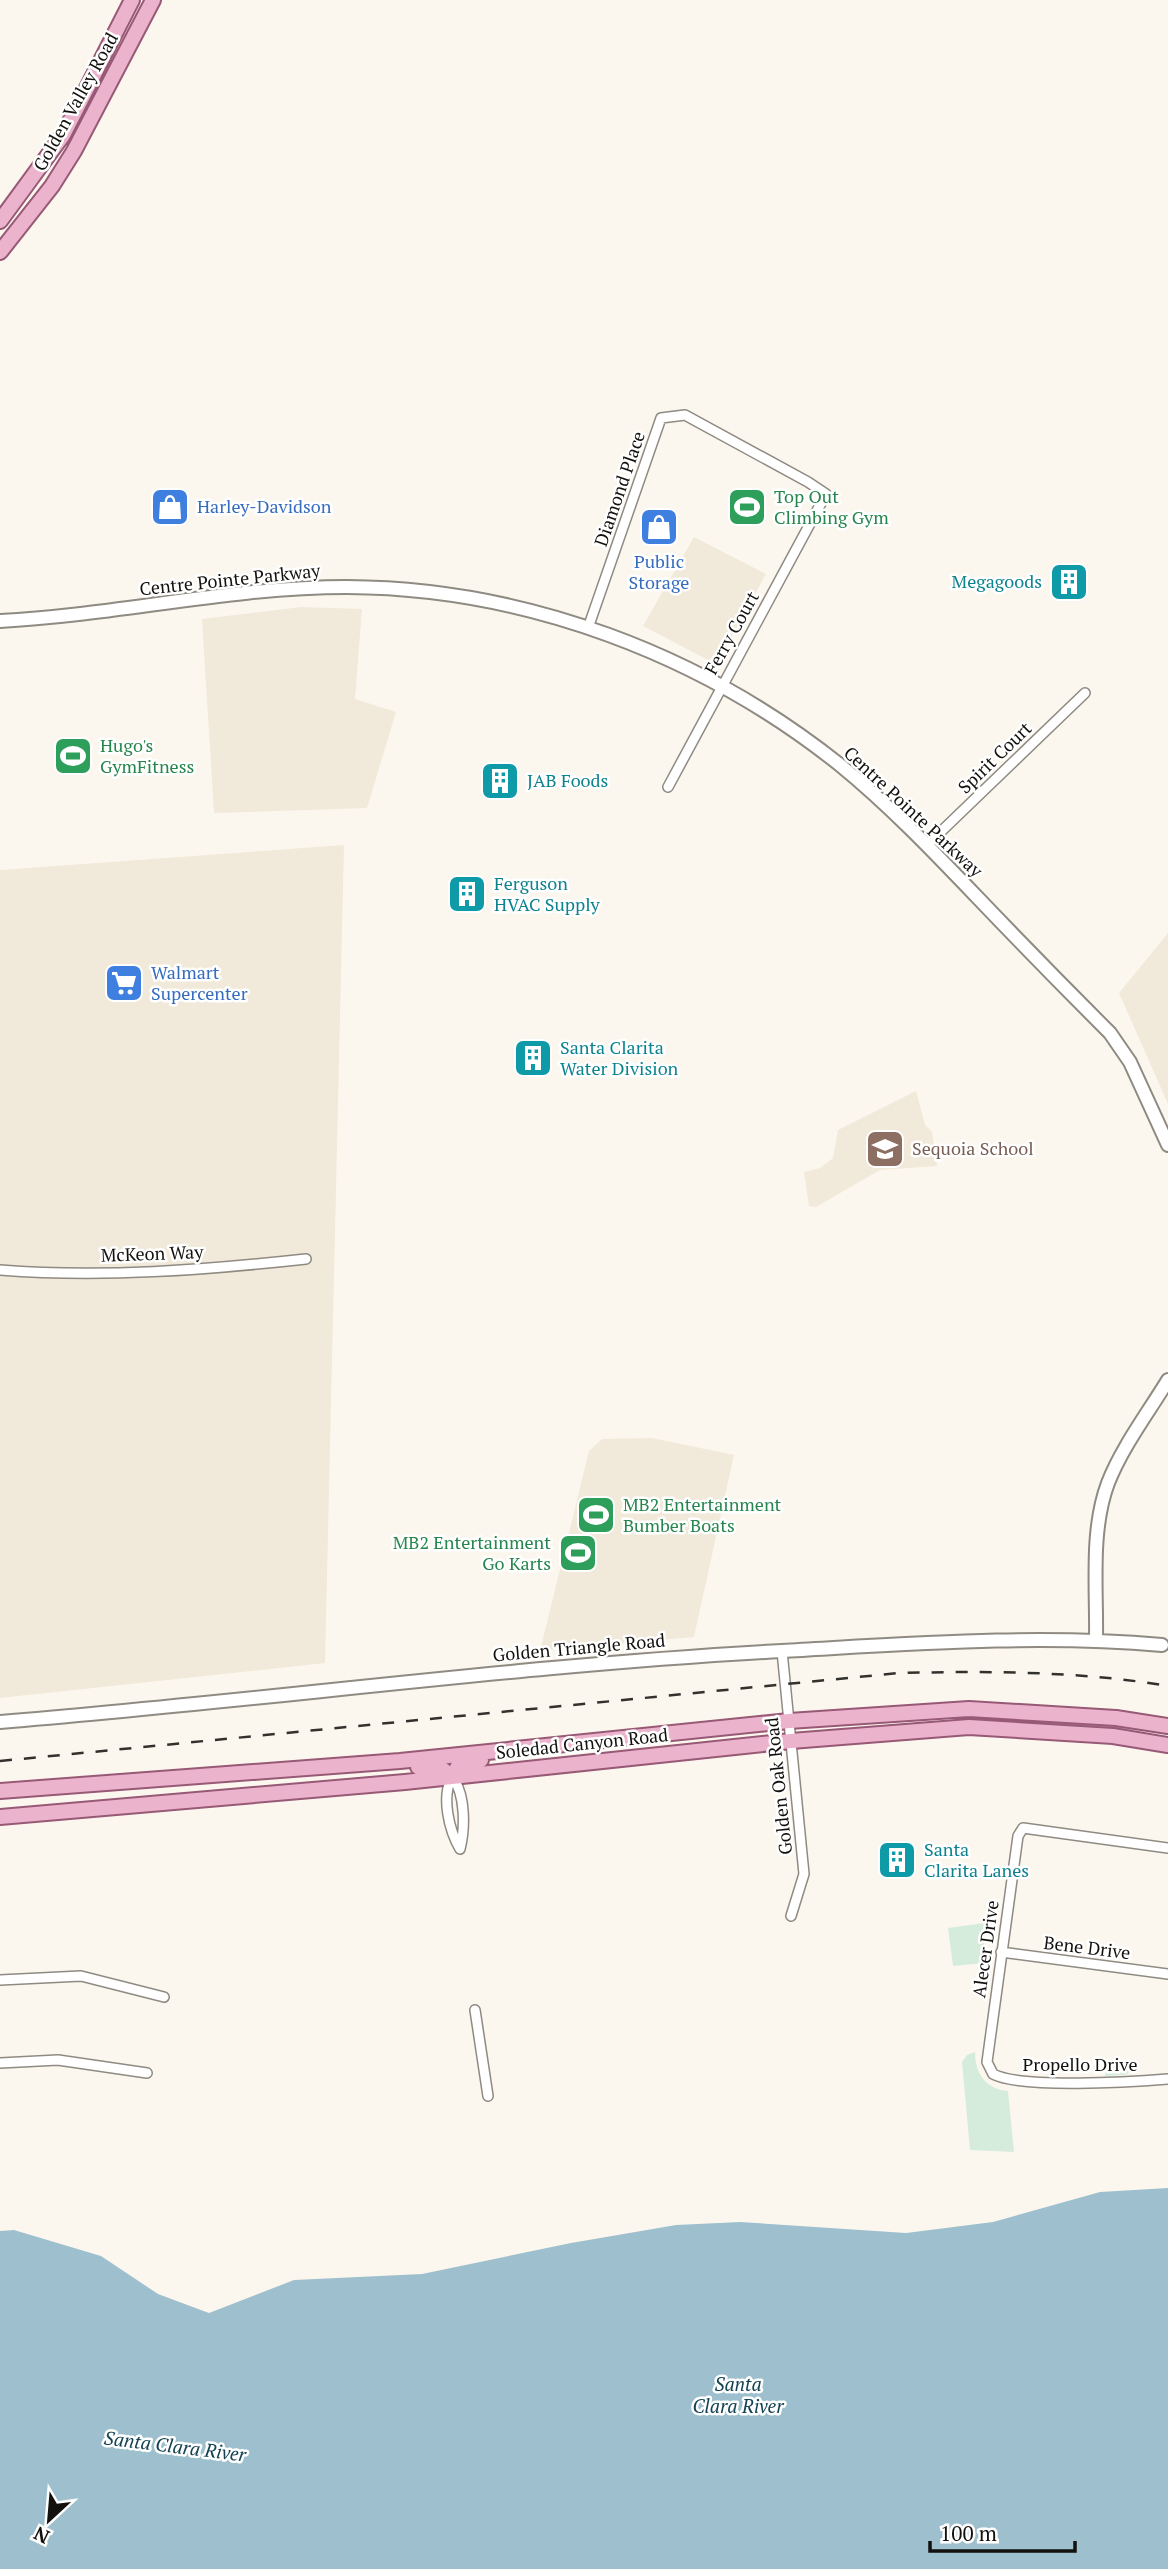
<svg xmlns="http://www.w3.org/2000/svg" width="1168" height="2569" font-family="'PT Serif',serif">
	<rect width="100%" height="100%" fill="#fcf7ee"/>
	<path fill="#f1e9da" d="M 694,537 L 766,574 L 720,658 L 708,660 L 643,626 Z
		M 301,607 L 362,609 L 355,699 L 396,712 L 367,808 L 214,813 L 202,619 Z
		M 344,845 L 325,1663 L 0,1698 L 0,870 Z
		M 1168,933 L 1168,1104 L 1119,993 Z
		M 916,1091 L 925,1125 L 932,1132 L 937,1166 L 880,1170 L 816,1207 L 809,1206 L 804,1172 L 820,1168 L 833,1158 L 838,1130 Z
		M 652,1438 L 734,1455 L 694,1637 L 540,1651 L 589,1451 L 602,1439 Z"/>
	<path fill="#d5ecdc" d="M 984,1923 L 984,1963 L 953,1966 L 948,1928 Z
		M 975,2052 C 975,2074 986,2089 1008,2091 L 1014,2152 L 970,2150 L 962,2062 L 967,2055 Z
		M 1108,2060 L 1133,2063 L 1131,2071 L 1125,2075 L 1105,2076 Z"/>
	<path fill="#9ec0ce" d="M 588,1498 L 602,1503 L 609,1516 L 605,1530 L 598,1532 L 580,1524 Z
		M 1168,2188 L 1168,2569 L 0,2569 L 0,2231 L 14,2230 L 101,2256 L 158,2294 L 209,2313 L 294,2280 L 422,2274 L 571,2243 L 676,2225 L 740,2222 L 906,2233 L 993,2222 L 1100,2192 Z"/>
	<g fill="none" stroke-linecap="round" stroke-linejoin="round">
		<defs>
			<path id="street" d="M 588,628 L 661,418 L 685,415 L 808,482 L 826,494 L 668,787
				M 927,845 L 1085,693
				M 0,1270 C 102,1278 205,1270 306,1259
				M 782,1651 L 804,1874 L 791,1916
				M 452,1777 C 466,1794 465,1829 460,1849 C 449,1830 441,1797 452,1777 Z
				M 1168,1848 L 1023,1828 L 1018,1836 L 987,2062 L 993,2074 C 1021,2089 1132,2082 1168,2079
				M 1001,1952 L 1168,1974
				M 0,1980 L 81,1976 L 164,1997
				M 475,2010 L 488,2096
				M 0,2063 L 58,2060 L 147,2073"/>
			<path id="secondary" d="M 0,621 C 116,615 230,587 347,587 C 525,588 701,654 840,765 C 889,805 933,851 977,897 C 1021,943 1065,988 1110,1033 L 1130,1062 L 1168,1145
				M 1096,1640 C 1097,1589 1090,1531 1108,1483 C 1122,1447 1148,1413 1168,1380
				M 0,1722 C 261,1701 521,1665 782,1651 C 909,1644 1035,1634 1162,1645"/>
			<path id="primary" d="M 0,221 L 63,135 L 132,0
				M 0,252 L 52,186 L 74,151 L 153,0
				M 418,1767 L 441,1768 L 452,1777 L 458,1766 L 481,1760
				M 0,1791 L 400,1761 L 789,1721 L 969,1709 L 1116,1718 L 1168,1726
				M 0,1817 L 405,1782 L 791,1741 L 969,1727 L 1113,1736 L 1168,1745"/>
		</defs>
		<use href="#street" stroke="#8f8a82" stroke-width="12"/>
		<use href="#secondary" stroke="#8f8a82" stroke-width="16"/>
		<use href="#primary" stroke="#975975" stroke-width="18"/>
		<use href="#street" stroke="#fff" stroke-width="9"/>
		<use href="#secondary" stroke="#fff" stroke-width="12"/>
		<use href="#primary" stroke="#ecb3cd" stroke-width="14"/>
		<path stroke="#33312d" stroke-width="2.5" stroke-dasharray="12 12" stroke-linecap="butt" d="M 0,1761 L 899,1673 C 988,1671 1080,1671 1168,1686"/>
	</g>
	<defs>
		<symbol id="shop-square" viewBox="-11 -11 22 22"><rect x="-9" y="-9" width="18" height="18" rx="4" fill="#3f7fe0" stroke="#fff"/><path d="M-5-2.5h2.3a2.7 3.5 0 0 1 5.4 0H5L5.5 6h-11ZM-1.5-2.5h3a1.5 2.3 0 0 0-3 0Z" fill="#fff"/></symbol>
		<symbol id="stadium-square" viewBox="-11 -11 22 22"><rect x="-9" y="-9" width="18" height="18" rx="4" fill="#2e9e5b" stroke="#fff"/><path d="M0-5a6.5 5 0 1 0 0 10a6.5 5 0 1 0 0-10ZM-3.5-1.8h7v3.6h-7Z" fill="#fff"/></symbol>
		<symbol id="building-square" viewBox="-11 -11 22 22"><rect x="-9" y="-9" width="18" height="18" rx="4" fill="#0f9aa8" stroke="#fff"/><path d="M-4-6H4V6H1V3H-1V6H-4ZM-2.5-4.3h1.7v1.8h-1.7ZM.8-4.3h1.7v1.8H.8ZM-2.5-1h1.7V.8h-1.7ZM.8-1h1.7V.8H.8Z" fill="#fff"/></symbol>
		<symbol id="supermarket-square" viewBox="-11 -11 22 22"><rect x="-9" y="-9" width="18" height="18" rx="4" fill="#3f7fe0" stroke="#fff"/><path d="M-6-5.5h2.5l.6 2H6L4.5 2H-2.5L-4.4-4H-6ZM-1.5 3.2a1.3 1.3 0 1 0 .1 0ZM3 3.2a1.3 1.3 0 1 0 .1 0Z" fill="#fff"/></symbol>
		<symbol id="school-square" viewBox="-11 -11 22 22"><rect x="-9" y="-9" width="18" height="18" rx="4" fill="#8d6e63" stroke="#fff"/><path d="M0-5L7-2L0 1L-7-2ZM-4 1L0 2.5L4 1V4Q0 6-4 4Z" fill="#fff"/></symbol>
	</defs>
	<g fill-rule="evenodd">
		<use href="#shop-square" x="148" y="485" width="44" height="44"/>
		<use href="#stadium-square" x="725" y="485" width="44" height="44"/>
		<use href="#shop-square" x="637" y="505" width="44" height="44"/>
		<use href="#building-square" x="1047" y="560" width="44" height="44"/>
		<use href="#stadium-square" x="51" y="734" width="44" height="44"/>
		<use href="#building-square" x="478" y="759" width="44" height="44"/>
		<use href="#building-square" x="445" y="872" width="44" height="44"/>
		<use href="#supermarket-square" x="102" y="961" width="44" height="44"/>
		<use href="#building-square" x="511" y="1036" width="44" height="44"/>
		<use href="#school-square" x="863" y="1127" width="44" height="44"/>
		<use href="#stadium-square" x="574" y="1493" width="44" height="44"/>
		<use href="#stadium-square" x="556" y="1531" width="44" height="44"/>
		<use href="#building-square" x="875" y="1838" width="44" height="44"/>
	</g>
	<g text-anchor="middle" stroke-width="5" stroke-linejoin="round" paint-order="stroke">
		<g font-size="18" fill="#12110e" stroke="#fff">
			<text transform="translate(76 102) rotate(-61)" y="6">Golden Valley Road</text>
			<text transform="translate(620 489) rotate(-71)" y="6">Diamond Place</text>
			<text transform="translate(230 580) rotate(-6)" y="6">Centre Pointe Parkway</text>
			<text transform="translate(732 633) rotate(-61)" y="6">Ferry Court</text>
			<text transform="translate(995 758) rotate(-44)" y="6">Spirit Court</text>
			<text transform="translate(913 812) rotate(43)" y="6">Centre Pointe Parkway</text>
			<text transform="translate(152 1254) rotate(-2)" y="6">McKeon Way</text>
			<text transform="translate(579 1648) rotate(-5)" y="6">Golden Triangle Road</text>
			<text transform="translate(582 1744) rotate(-6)" y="6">Soledad Canyon Road</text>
			<text transform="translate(779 1786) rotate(-96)" y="6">Golden Oak Road</text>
			<text transform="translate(1087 1948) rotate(7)" y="6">Bene Drive</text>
			<text transform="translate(986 1949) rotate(-82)" y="6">Alecer Drive</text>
			<text x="1080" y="2071">Propello Drive</text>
		</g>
		<g font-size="18" fill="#27864d" stroke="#fff" text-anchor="start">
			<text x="774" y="503">Top Out<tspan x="774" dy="21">Climbing Gym</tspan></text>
			<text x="100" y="752">Hugo's<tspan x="100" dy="21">GymFitness</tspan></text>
			<text x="623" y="1511">MB2 Entertainment<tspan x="623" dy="21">Bumber Boats</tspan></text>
			<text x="551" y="1549" text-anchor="end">MB2 Entertainment<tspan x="551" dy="21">Go Karts</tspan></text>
		</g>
		<g font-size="18" fill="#366cbe" stroke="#fff" text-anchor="start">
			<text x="197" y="513">Harley-Davidson</text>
			<text x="659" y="568" text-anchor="middle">Public<tspan x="659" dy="21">Storage</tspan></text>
			<text x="151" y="979">Walmart<tspan x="151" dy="21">Supercenter</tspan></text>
		</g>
		<g font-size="18" fill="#0d838f" stroke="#fff" text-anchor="start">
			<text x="1042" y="588" text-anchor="end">Megagoods</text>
			<text x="527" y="787">JAB Foods</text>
			<text x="494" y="890">Ferguson<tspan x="494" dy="21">HVAC Supply</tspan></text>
			<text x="560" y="1054">Santa Clarita<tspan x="560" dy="21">Water Division</tspan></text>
			<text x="924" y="1856">Santa<tspan x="924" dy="21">Clarita Lanes</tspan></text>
		</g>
		<g font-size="18" fill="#785e54" stroke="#fff" text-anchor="start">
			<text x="912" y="1155">Sequoia School</text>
		</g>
		<g font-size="19" font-style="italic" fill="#134353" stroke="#fff">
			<text x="738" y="2391">Santa<tspan x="738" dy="22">Clara River</tspan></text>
			<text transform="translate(175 2446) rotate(7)" y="7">Santa Clara River</text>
		</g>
	</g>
	<g transform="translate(49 2520) rotate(206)" stroke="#ffffff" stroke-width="5" paint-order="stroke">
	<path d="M0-5L12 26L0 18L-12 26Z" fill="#12110e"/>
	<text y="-10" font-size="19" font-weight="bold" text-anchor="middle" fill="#12110e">N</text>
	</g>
	<path d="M930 2541v10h145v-10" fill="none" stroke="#12110e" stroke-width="3.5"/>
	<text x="940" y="2541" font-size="21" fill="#12110e" stroke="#ffffff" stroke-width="5" paint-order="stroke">100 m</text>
</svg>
